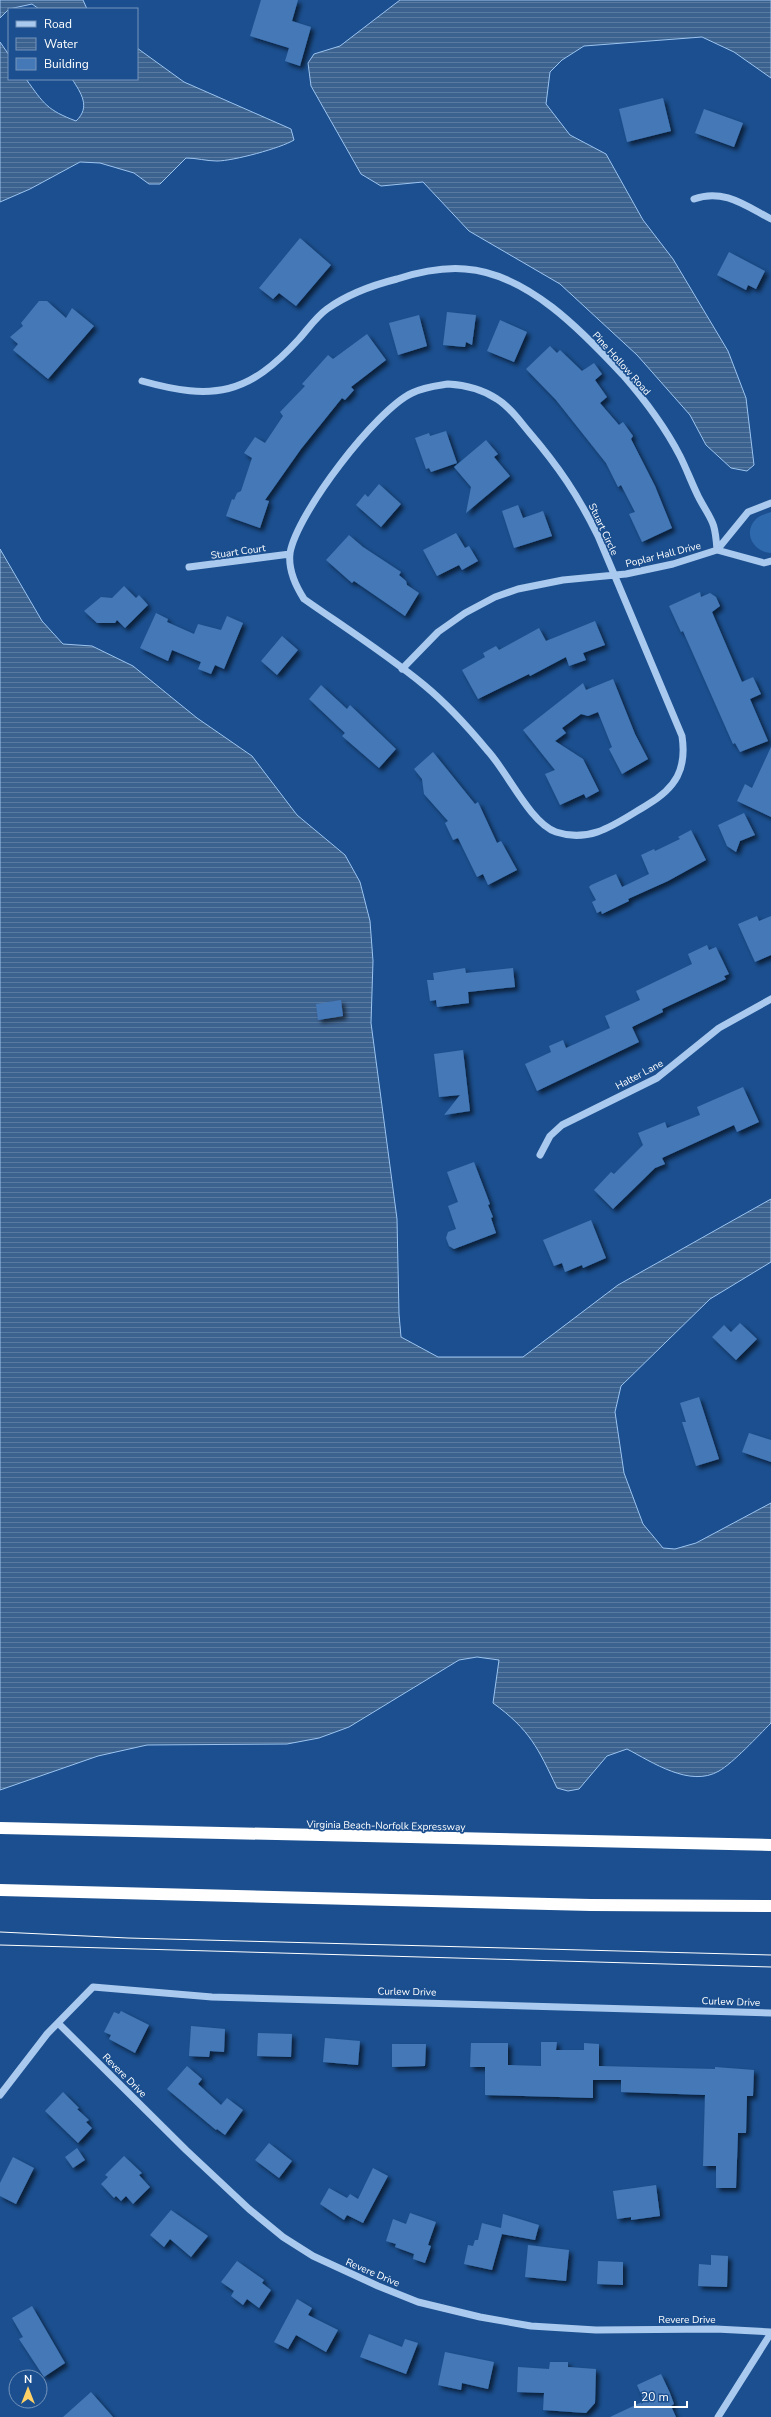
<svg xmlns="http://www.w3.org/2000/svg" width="771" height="2417" font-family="'Nunito Sans',sans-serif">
	<defs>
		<pattern id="water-rules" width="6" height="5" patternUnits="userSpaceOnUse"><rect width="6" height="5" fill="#3c6290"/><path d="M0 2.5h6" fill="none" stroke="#597aa1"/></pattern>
		<filter id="shadow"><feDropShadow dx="3.5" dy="3.5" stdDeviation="2" flood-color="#0009"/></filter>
	</defs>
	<rect width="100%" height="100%" fill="#1b4f8f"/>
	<path fill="#2e69ad" d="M 771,512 L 771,553 C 754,552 742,533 756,519 C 760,515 766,514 771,512 Z"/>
	<path fill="url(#water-rules)" stroke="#9cc4f0" d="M 0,0 L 83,0 L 87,9 L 39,9 L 32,4 L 9,9 L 0,18 Z
		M 400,0 L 771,0 L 771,78 L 734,52 L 702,37 L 584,46 L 562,60 L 550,72 L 546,104 L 570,135 L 606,154 L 643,220 L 673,259 L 728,351 L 746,398 L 754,465 L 747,471 L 731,468 L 706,445 L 690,415 L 637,355 L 560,284 L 469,231 L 423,182 L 381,186 L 361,174 L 311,86 L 308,63 L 314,54 L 340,46 Z
		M 0,42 L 9,55 L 9,79 L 26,79 C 44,104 47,110 76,121 C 91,107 81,93 72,79 L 137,79 L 137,48 L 184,82 L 291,129 L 294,140 C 281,148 233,161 217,161 C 206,161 197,158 186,158 L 160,184 L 149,184 L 134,173 L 100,163 L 80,162 L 30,189 L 0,202 Z
		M 0,549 L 42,621 L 63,644 L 92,646 L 133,666 L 197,718 L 252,756 L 297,815 L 345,855 L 360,882 L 370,921 L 373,961 L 371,1023 L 397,1219 L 399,1314 L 401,1337 L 438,1357 L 523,1357 L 618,1285 L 771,1199 L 771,1262 L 710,1299 L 621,1386 L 615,1412 L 624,1473 L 643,1524 L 663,1548 L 675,1549 L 696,1543 L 771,1503 L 771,1723 C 758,1736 733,1763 719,1771 C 690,1788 652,1762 627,1749 L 607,1756 L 579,1789 L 568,1791 L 557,1788 C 538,1748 530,1730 493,1703 L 499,1660 L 477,1657 L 459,1660 L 349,1727 L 319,1738 L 287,1744 L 147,1745 L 98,1756 L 0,1790 Z"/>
	<path fill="#4478b7" filter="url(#shadow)" d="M 261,0 L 298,0 L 292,21 L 311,27 L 300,66 L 285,61 L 289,48 L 250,36 Z
		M 663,98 L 671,131 L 627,142 L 619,109 Z
		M 704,109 L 743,123 L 734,147 L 695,133 Z
		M 300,238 L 331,265 L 296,306 L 279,293 L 273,299 L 259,288 Z
		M 729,252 L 765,271 L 756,289 L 748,285 L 746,290 L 717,275 Z
		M 39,301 L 47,301 L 66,318 L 72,308 L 94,326 L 48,379 L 13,350 L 18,344 L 10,337 L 23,326 L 21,323 Z
		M 447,312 L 476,315 L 472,345 L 466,342 L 465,347 L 443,345 Z
		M 419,315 L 427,346 L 398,355 L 389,323 Z
		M 500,320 L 527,332 L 514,362 L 487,351 Z
		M 367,334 L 386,360 L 351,387 L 354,390 L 345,400 L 342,398 L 301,449 L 265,500 L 269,501 L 260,528 L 226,516 L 232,499 L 234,500 L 237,493 L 241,491 L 252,458 L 244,453 L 255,437 L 265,443 L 283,416 L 280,412 L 305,386 L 302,384 L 328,355 L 333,359 Z
		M 550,346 L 557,353 L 560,350 L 582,371 L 594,363 L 602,374 L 595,380 L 607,397 L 600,403 L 619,425 L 623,422 L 633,436 L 631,439 L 655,486 L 672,528 L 642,542 L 629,514 L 635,512 L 621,485 L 618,487 L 606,463 L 556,400 L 526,369 Z
		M 446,431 L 457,463 L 431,472 L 429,468 L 426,469 L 415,438 L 429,433 L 430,436 Z
		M 486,440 L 498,454 L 494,457 L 510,476 L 466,513 L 471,487 L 454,467 Z
		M 379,484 L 401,504 L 381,527 L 356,505 L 365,494 L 368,497 Z
		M 518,505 L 523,518 L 543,511 L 552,536 L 514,548 L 502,511 Z
		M 456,533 L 465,548 L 469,546 L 478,561 L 462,570 L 459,565 L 437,576 L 423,550 Z
		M 349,535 L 363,547 L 401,572 L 399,575 L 406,581 L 407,585 L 419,593 L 405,616 L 354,581 L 352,583 L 326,560 Z
		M 124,586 L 136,598 L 139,595 L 148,605 L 125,628 L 117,620 L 115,623 L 97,623 L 84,611 L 101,597 L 112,598 Z
		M 700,592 L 701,597 L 710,593 L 716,597 L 720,606 L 712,612 L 742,682 L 753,677 L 761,694 L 750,699 L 768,741 L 740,752 L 735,743 L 733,744 L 683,631 L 681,632 L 669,606 Z
		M 156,613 L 168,619 L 167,622 L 194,634 L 198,624 L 221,630 L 227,616 L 243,623 L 224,669 L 215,665 L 211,674 L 198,669 L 201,662 L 172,650 L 168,661 L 140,648 Z
		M 595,621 L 605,645 L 583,653 L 586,660 L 569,666 L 566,657 L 530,676 L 529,674 L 478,699 L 462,670 L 485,657 L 483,653 L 496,646 L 499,650 L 539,628 L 546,641 Z
		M 282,636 L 298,650 L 277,675 L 261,661 Z
		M 613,679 L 635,734 L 648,759 L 622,774 L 609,749 L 612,747 L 598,712 L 588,716 L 581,714 L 562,728 L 566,733 L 555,741 L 583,759 L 599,791 L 586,798 L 584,794 L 560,805 L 545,774 L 555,770 L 523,730 L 583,683 L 586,690 Z
		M 321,685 L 347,709 L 350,705 L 396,749 L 379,768 L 342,736 L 345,733 L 309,699 Z
		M 771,747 L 771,817 L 737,801 L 745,784 L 752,788 Z
		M 433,752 L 475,804 L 478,802 L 497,843 L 501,841 L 517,870 L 488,885 L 483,874 L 477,877 L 458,838 L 453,840 L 445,823 L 448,821 L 424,794 L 422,779 L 414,769 Z
		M 744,813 L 755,835 L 740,841 L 736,852 L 727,846 L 718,825 Z
		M 691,830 L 706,860 L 668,881 L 628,899 L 629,901 L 602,914 L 601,911 L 597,913 L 592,902 L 596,900 L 589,887 L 591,885 L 616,874 L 622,887 L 649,874 L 641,855 L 654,849 L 655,851 L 680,839 L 678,837 Z
		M 757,916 L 759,921 L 771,916 L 771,955 L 755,962 L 738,924 Z
		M 707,945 L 709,950 L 716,947 L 729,974 L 724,976 L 726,979 L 662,1009 L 663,1012 L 632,1027 L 639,1042 L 537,1091 L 525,1064 L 551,1052 L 549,1046 L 563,1040 L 566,1048 L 610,1028 L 605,1016 L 640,1000 L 636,991 L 692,964 L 688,954 Z
		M 465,968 L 466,973 L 513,968 L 515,987 L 468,992 L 469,1003 L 437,1007 L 436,1000 L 430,1001 L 427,980 L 434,980 L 433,973 Z
		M 341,1000 L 343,1016 L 318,1020 L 316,1004 Z
		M 463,1050 L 470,1111 L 444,1115 L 460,1095 L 439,1097 L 434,1054 Z
		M 743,1087 L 759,1122 L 737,1132 L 734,1125 L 662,1158 L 665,1164 L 655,1168 L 613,1209 L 594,1190 L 611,1172 L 614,1174 L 643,1145 L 638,1133 L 665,1122 L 667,1128 L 700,1115 L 697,1107 Z
		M 474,1162 L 490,1204 L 488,1205 L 493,1217 L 491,1218 L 496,1233 L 454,1249 L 449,1246 L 446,1238 L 448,1232 L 456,1229 L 448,1206 L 458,1202 L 447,1172 Z
		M 591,1220 L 606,1258 L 583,1268 L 582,1265 L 565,1272 L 562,1263 L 554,1266 L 543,1240 Z
		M 740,1323 L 757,1339 L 736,1360 L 712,1337 L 724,1325 L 731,1332 Z
		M 699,1397 L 719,1459 L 696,1466 L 682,1422 L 686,1422 L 680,1403 Z
		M 749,1433 L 771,1440 L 771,1462 L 742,1452 Z
		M 121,2011 L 149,2025 L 135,2053 L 109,2039 L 111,2035 L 104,2032 L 114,2012 L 119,2014 Z
		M 191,2026 L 225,2029 L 224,2052 L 210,2051 L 209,2057 L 189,2056 Z
		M 258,2033 L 292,2034 L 291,2057 L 257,2056 Z
		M 325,2038 L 360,2041 L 358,2065 L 323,2062 Z
		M 541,2042 L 557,2042 L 556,2050 L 584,2050 L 584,2043 L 599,2044 L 599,2066 L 715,2069 L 715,2067 L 754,2070 L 753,2096 L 747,2096 L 746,2133 L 738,2133 L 736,2188 L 716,2188 L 716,2166 L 703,2166 L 705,2095 L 621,2092 L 621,2080 L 593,2080 L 593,2098 L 485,2095 L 485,2067 L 470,2067 L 471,2043 L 508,2043 L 508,2065 L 541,2066 Z
		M 392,2044 L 426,2044 L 425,2066 L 392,2067 Z
		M 187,2066 L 202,2079 L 198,2084 L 221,2105 L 227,2098 L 243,2110 L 225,2135 L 217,2129 L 216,2130 L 167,2089 Z
		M 63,2092 L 79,2108 L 77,2109 L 89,2120 L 86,2122 L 92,2128 L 78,2143 L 45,2111 Z
		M 269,2143 L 292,2161 L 279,2178 L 255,2160 Z
		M 77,2148 L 85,2160 L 73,2168 L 65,2157 Z
		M 124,2156 L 142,2173 L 139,2175 L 150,2187 L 133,2204 L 126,2196 L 121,2201 L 116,2196 L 114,2198 L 101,2184 L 108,2177 L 105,2175 Z
		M 13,2157 L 34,2168 L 16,2204 L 0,2196 L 0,2183 Z
		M 373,2168 L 388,2176 L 363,2223 L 347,2215 L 344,2220 L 320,2204 L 329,2188 L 347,2198 L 350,2194 L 358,2199 Z
		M 656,2185 L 660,2216 L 631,2220 L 631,2217 L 617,2219 L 613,2191 Z
		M 171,2210 L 208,2236 L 191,2257 L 170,2239 L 164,2247 L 150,2235 Z
		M 410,2213 L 436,2222 L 428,2245 L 431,2246 L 425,2263 L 413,2259 L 414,2254 L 395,2247 L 396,2244 L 386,2241 L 393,2219 L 406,2224 Z
		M 503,2214 L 539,2225 L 535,2240 L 502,2234 L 492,2270 L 464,2264 L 468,2245 L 473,2246 L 475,2240 L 478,2240 L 482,2223 L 501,2228 Z
		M 528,2245 L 569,2250 L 566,2281 L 525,2277 Z
		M 711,2255 L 728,2256 L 727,2287 L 698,2286 L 699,2264 L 711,2265 Z
		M 237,2261 L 264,2280 L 262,2283 L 271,2290 L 259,2308 L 247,2299 L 243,2305 L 231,2296 L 234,2291 L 221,2282 Z
		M 598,2261 L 623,2262 L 623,2285 L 597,2284 Z
		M 297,2299 L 312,2308 L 308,2315 L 338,2330 L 326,2352 L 296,2335 L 288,2349 L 274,2342 Z
		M 32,2306 L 65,2363 L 44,2377 L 19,2339 L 23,2337 L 12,2318 Z
		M 369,2334 L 402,2347 L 405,2339 L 418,2343 L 406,2374 L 360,2357 Z
		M 445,2352 L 494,2362 L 488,2389 L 462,2383 L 461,2390 L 438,2385 Z
		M 550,2362 L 568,2362 L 568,2367 L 596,2369 L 595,2403 L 586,2413 L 543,2410 L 544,2393 L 517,2392 L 518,2367 L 549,2369 Z
		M 661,2374 L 670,2393 L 674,2404 L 671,2406 L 676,2417 L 610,2417 L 644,2401 L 637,2385 Z
		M 91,2392 L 113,2417 L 63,2417 Z"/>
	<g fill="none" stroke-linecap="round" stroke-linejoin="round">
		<path stroke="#a9c9ee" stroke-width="7" d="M 694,199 C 723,188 746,206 771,219
			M 142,381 C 214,401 248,395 299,339 C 308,329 316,317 327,309 C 348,294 373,285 397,279 C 419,272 441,267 465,269 C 527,273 583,332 623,375 C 644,399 665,427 680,456 C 687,470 692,484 699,498 C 712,522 715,520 717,550
			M 448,384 C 466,385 482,389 497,399 C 510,407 519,420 529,432 C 558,466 578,495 598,536 L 682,736 C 687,769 676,788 647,805 C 618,822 592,844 556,832 C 530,823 507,771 487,750 C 468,727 447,704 424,685 C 386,654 344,627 304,599 C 295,585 288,570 290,553 C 297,513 376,410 412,393 C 424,387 435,386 448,384 Z
			M 717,550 L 748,512 L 771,503
			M 189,567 L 290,554
			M 402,669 L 438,632 L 465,613 L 495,597 L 518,589 L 563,580 L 626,574 L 673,564 L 717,550 L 764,563 L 771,561
			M 540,1155 L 550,1136 L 562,1125 L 657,1078 L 719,1028 L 771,999
			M 58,2023 L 186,2150 L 249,2209 L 283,2237 L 313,2256 L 378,2286 L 418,2302 L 480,2317 L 531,2326 L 596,2330 L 716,2329 L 771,2332
			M 0,2095 L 47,2034 L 93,1987 L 212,1997 L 771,2013
			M 718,2417 L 771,2333"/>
		<path stroke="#fff" stroke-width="12" d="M 0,1828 L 771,1845
			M 0,1890 L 591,1905 L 771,1906"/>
		<path stroke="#fff" stroke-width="1" d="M 0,1932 L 128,1938 L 771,1955
			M 0,1945 L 771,1967"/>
	</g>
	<g text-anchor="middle" stroke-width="3.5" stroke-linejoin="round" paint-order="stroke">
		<g font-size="10" fill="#fff" stroke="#1b4f8f">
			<text transform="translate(622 363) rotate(48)" y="4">Pine Hollow Road</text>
			<text transform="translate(604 529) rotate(65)" y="4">Stuart Circle</text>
			<text transform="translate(238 551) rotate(-8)" y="4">Stuart Court</text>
			<text transform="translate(663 554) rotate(-14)" y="4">Poplar Hall Drive</text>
			<text transform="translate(639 1074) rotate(-28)" y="4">Halter Lane</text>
			<text transform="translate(386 1825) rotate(1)" y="4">Virginia Beach-Norfolk Expressway</text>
			<text transform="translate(407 1991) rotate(1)" y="4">Curlew Drive</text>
			<text transform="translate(731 2001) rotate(2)" y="4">Curlew Drive</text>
			<text transform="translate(125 2075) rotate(45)" y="4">Revere Drive</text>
			<text transform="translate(373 2272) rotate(23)" y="4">Revere Drive</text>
			<text x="687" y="2323">Revere Drive</text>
		</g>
	</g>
	<rect x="8" y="8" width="130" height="72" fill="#1b4f8f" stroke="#7695bc"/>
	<rect x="16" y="21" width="20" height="6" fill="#a9c9ee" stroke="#7695bc"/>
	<text x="44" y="28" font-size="12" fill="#ffffff">Road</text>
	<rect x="16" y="38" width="20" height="12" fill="url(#water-rules)" stroke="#7695bc"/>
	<text x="44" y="48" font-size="12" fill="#ffffff">Water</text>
	<rect x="16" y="58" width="20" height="12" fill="#4478b7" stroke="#7695bc"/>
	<text x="44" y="68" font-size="12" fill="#ffffff">Building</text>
	<g transform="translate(28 2389)"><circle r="19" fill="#1b4f8f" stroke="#7695bc"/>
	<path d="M0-3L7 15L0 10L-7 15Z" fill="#ffd166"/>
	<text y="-6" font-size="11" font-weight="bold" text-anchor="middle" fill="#ffffff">N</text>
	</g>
	<path d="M635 2401v6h52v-6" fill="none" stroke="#ffffff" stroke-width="2"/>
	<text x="641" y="2401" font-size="12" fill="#ffffff" stroke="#1b4f8f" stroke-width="3" paint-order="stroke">20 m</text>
</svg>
